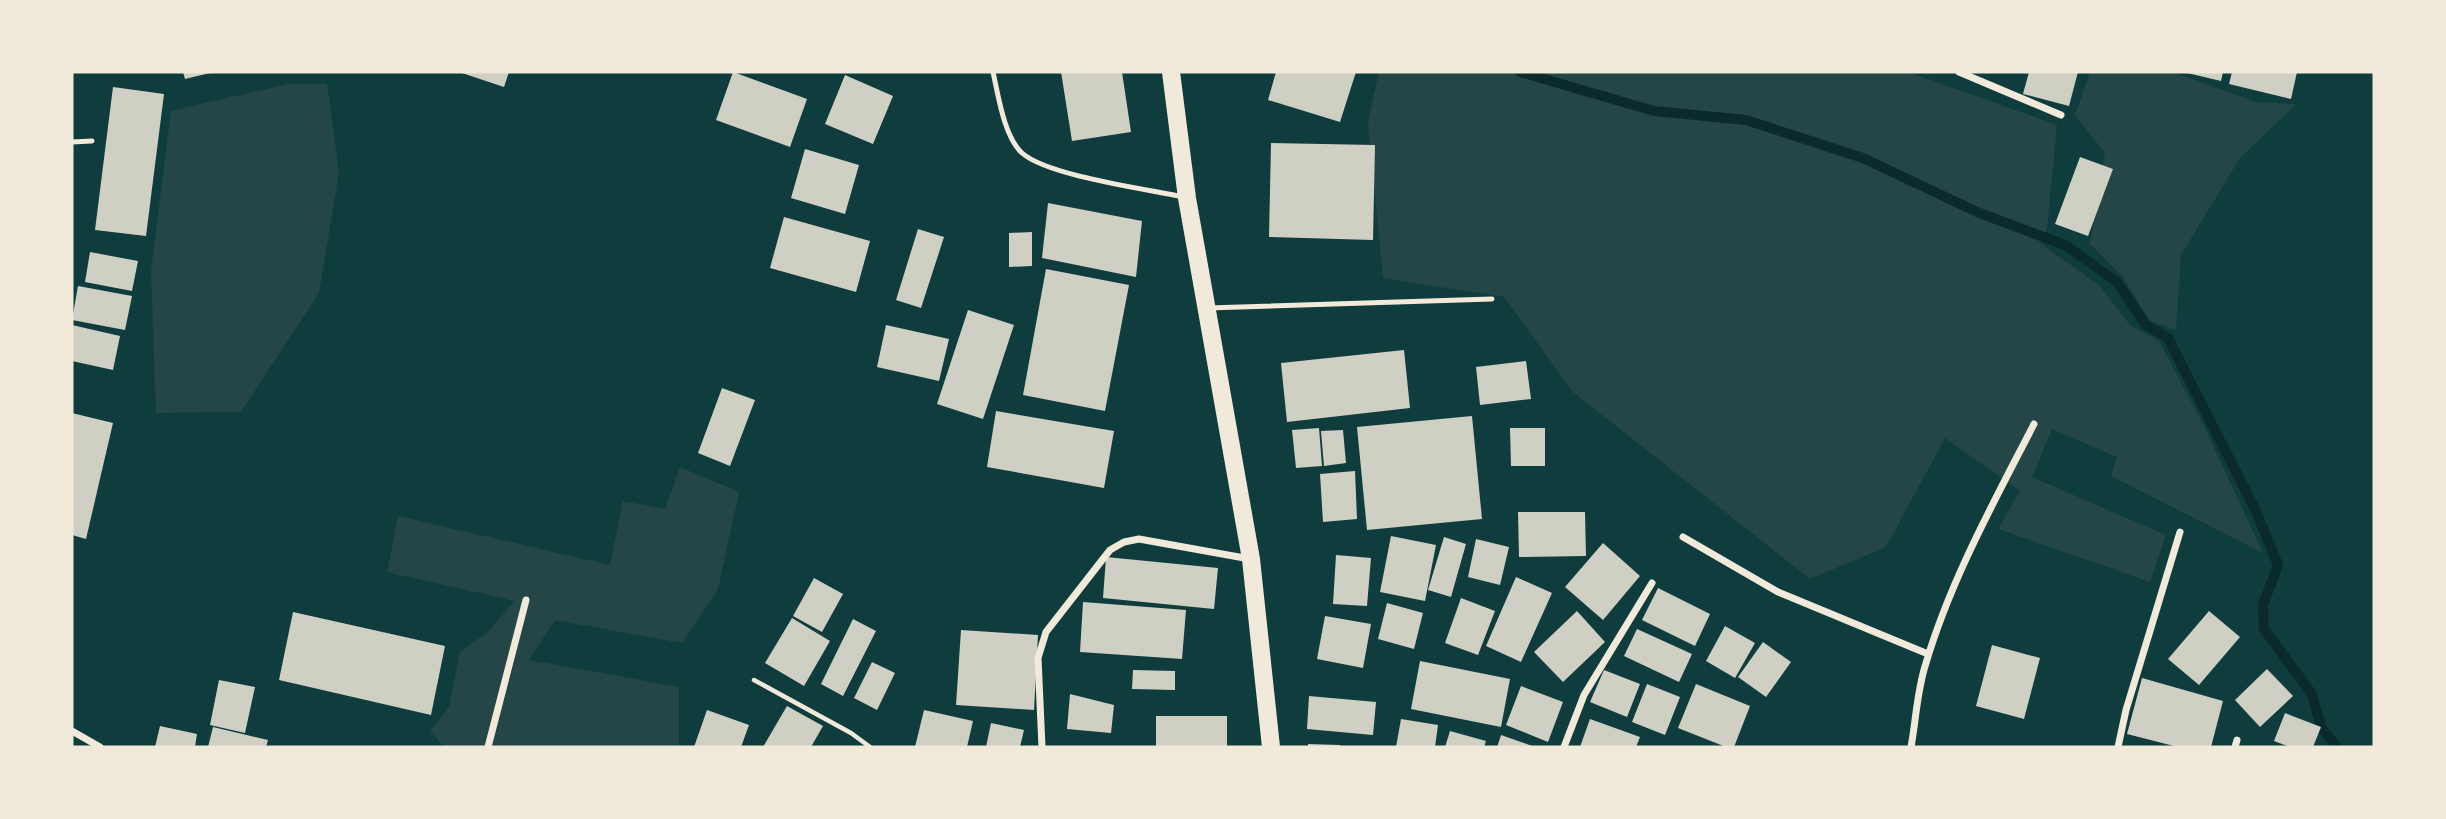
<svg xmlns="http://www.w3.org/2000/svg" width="2446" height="819" font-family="'Archivo Narrow',sans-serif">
	<rect width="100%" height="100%" fill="#0f3d3e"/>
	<path fill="#244646" d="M 1379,72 L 1908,72 L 2057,125 L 2047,228 L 2040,243 L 2100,286 L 2130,325 L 2159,341 L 2204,426 L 2263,553 L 2111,476 L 2117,457 L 2052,429 L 2032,477 L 2166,535 L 2150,582 L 1998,529 L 2020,491 L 1945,438 L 1886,547 L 1810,579 L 1573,392 L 1504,297 L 1383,278 L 1368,122 Z
		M 2090,72 L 2173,72 L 2256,102 L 2296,104 L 2240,158 L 2181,255 L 2176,330 L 2150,321 L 2122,276 L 2090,244 L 2105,153 L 2075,115 Z
		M 287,84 L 327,84 L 339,173 L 319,293 L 241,412 L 156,413 L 151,272 L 171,111 Z
		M 680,467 L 739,492 L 718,589 L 682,643 L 555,620 L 529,660 L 679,687 L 679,747 L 444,747 L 430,731 L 449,707 L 460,652 L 488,632 L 514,601 L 387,572 L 398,516 L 610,565 L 623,501 L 665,509 Z"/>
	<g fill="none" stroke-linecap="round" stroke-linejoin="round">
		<path stroke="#0a2a2b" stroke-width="10" d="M 1520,72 L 1654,111 L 1746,120 L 1863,158 L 1977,212 L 2065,245 L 2117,282 L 2146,325 L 2168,338 L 2256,511 L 2278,565 L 2263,605 L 2264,629 L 2312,694 L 2321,727 L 2337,747"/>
	</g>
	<path fill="#cfcfc3" d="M 183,72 L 209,72 L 210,73 L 185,79 Z
		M 459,72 L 509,72 L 504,87 Z
		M 733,72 L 807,99 L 790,147 L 716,120 Z
		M 1061,72 L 1122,72 L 1131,132 L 1072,141 Z
		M 1276,72 L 1356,72 L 1340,122 L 1268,100 Z
		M 2029,72 L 2078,72 L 2069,106 L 2023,94 Z
		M 2183,72 L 2223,72 L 2221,81 Z
		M 2232,72 L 2297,72 L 2291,99 L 2229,84 Z
		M 845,75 L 893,96 L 873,144 L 825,124 Z
		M 113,87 L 164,94 L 146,236 L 95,230 Z
		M 1271,143 L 1375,145 L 1373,240 L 1269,237 Z
		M 805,149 L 859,165 L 845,214 L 791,198 Z
		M 2080,157 L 2113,169 L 2088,236 L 2055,224 Z
		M 1048,203 L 1142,221 L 1136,277 L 1042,258 Z
		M 784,217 L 870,241 L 856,292 L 770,268 Z
		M 918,229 L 944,237 L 921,308 L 896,300 Z
		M 1032,232 L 1032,266 L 1009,267 L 1009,233 Z
		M 90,252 L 138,261 L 132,291 L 85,282 Z
		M 1046,269 L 1129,285 L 1105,411 L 1023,395 Z
		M 78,286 L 132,296 L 125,330 L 72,320 Z
		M 968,310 L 1014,325 L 983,419 L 937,404 Z
		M 72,325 L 120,336 L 113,370 L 72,361 Z
		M 886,325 L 949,339 L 939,381 L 877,367 Z
		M 1404,350 L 1410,408 L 1287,422 L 1281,363 Z
		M 1526,361 L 1531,399 L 1480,405 L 1476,367 Z
		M 722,388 L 755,400 L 730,466 L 698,453 Z
		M 996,411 L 1114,431 L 1104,488 L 987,467 Z
		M 72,413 L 113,423 L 86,539 L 72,535 Z
		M 1472,416 L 1482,519 L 1367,530 L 1357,427 Z
		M 1319,428 L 1322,466 L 1296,468 L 1292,430 Z
		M 1510,428 L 1545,428 L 1545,466 L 1511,466 Z
		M 1343,430 L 1346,463 L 1324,466 L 1321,431 Z
		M 1355,471 L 1357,519 L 1323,522 L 1320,474 Z
		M 1518,512 L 1585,512 L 1586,556 L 1519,557 Z
		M 1391,536 L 1436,545 L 1425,601 L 1380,592 Z
		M 1444,537 L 1466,544 L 1451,597 L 1428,590 Z
		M 1476,539 L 1509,547 L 1500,585 L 1468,577 Z
		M 1603,543 L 1640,576 L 1603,620 L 1565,587 Z
		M 1336,555 L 1371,558 L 1367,606 L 1333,604 Z
		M 1106,557 L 1218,568 L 1214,609 L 1103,598 Z
		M 1516,577 L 1552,593 L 1521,662 L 1486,646 Z
		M 814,578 L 843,594 L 822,632 L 793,616 Z
		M 1658,588 L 1710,614 L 1695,646 L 1642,620 Z
		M 1461,598 L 1495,611 L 1478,655 L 1445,643 Z
		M 1083,602 L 1186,610 L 1182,659 L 1080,652 Z
		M 1387,603 L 1423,613 L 1414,649 L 1378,639 Z
		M 1577,611 L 1605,642 L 1563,682 L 1534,652 Z
		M 2209,611 L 2240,637 L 2199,685 L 2168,659 Z
		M 293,612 L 445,646 L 431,715 L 279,680 Z
		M 1325,616 L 1371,624 L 1363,668 L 1317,659 Z
		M 792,618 L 830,641 L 804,686 L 765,663 Z
		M 853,619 L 876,631 L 843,696 L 821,684 Z
		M 1725,626 L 1755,643 L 1735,678 L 1706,661 Z
		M 1637,629 L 1692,654 L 1679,682 L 1624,656 Z
		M 961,630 L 1038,635 L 1034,710 L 956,705 Z
		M 1763,642 L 1791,662 L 1766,697 L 1738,677 Z
		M 1992,645 L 2040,658 L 2024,719 L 1976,706 Z
		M 1420,661 L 1510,679 L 1501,727 L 1411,709 Z
		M 872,662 L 895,673 L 877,710 L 854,698 Z
		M 2267,669 L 2293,696 L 2260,727 L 2235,700 Z
		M 1133,670 L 1175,671 L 1175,690 L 1132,689 Z
		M 1604,670 L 1640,684 L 1627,717 L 1590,702 Z
		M 2142,678 L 2223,701 L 2211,747 L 2178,747 L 2127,734 Z
		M 219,680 L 255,687 L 245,733 L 210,725 Z
		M 1647,684 L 1680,697 L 1665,735 L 1632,722 Z
		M 1696,684 L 1750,706 L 1734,747 L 1726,747 L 1678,728 Z
		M 1521,686 L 1563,702 L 1548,742 L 1506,725 Z
		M 1070,694 L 1114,705 L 1111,733 L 1067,729 Z
		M 1309,696 L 1376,702 L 1373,735 L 1307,729 Z
		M 787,706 L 823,726 L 811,747 L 763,747 Z
		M 707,710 L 749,725 L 741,747 L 694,747 Z
		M 924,710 L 973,721 L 967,747 L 915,747 Z
		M 2285,713 L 2321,727 L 2313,747 L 2290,747 L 2274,741 Z
		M 1156,716 L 1227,716 L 1227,747 L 1156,747 Z
		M 1401,719 L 1438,725 L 1435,747 L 1396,747 Z
		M 1590,719 L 1640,737 L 1636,747 L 1580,747 Z
		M 991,723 L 1024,730 L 1020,747 L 986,747 Z
		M 160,726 L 197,734 L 195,747 L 155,747 Z
		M 213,727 L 268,740 L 266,747 L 208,747 Z
		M 1450,731 L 1486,741 L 1484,747 L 1445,747 Z
		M 1501,735 L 1535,747 L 1497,747 Z
		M 1308,744 L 1340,745 L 1340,747 L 1308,747 Z"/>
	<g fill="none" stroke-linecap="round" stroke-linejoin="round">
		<path stroke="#f1e9da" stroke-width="4.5" d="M 754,680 L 851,733 L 870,747"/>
		<path stroke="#f1e9da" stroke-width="5" d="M 993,72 C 998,94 1004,137 1022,153 C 1048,176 1147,189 1184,197
			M 72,142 L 92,141
			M 1208,308 L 1492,299"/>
		<path stroke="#f1e9da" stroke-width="7" d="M 1959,72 L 2061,115
			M 1683,537 L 1778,592 L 1928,654
			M 72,731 L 100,747
			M 488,747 L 526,600
			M 1042,747 L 1038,658 L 1046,632 L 1110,550 L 1124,542 L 1139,539 L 1250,559
			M 1564,747 L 1584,695 L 1652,583
			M 1911,747 C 1916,720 1917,690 1926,663 C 1951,579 1994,502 2034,424
			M 2118,747 L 2126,710 L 2180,532
			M 2235,747 L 2237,740"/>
		<path stroke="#f1e9da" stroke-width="18" d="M 1171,72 L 1187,198 L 1251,559 L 1271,747"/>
	</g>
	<rect width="2446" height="819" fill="none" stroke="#f1e9da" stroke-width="147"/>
</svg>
